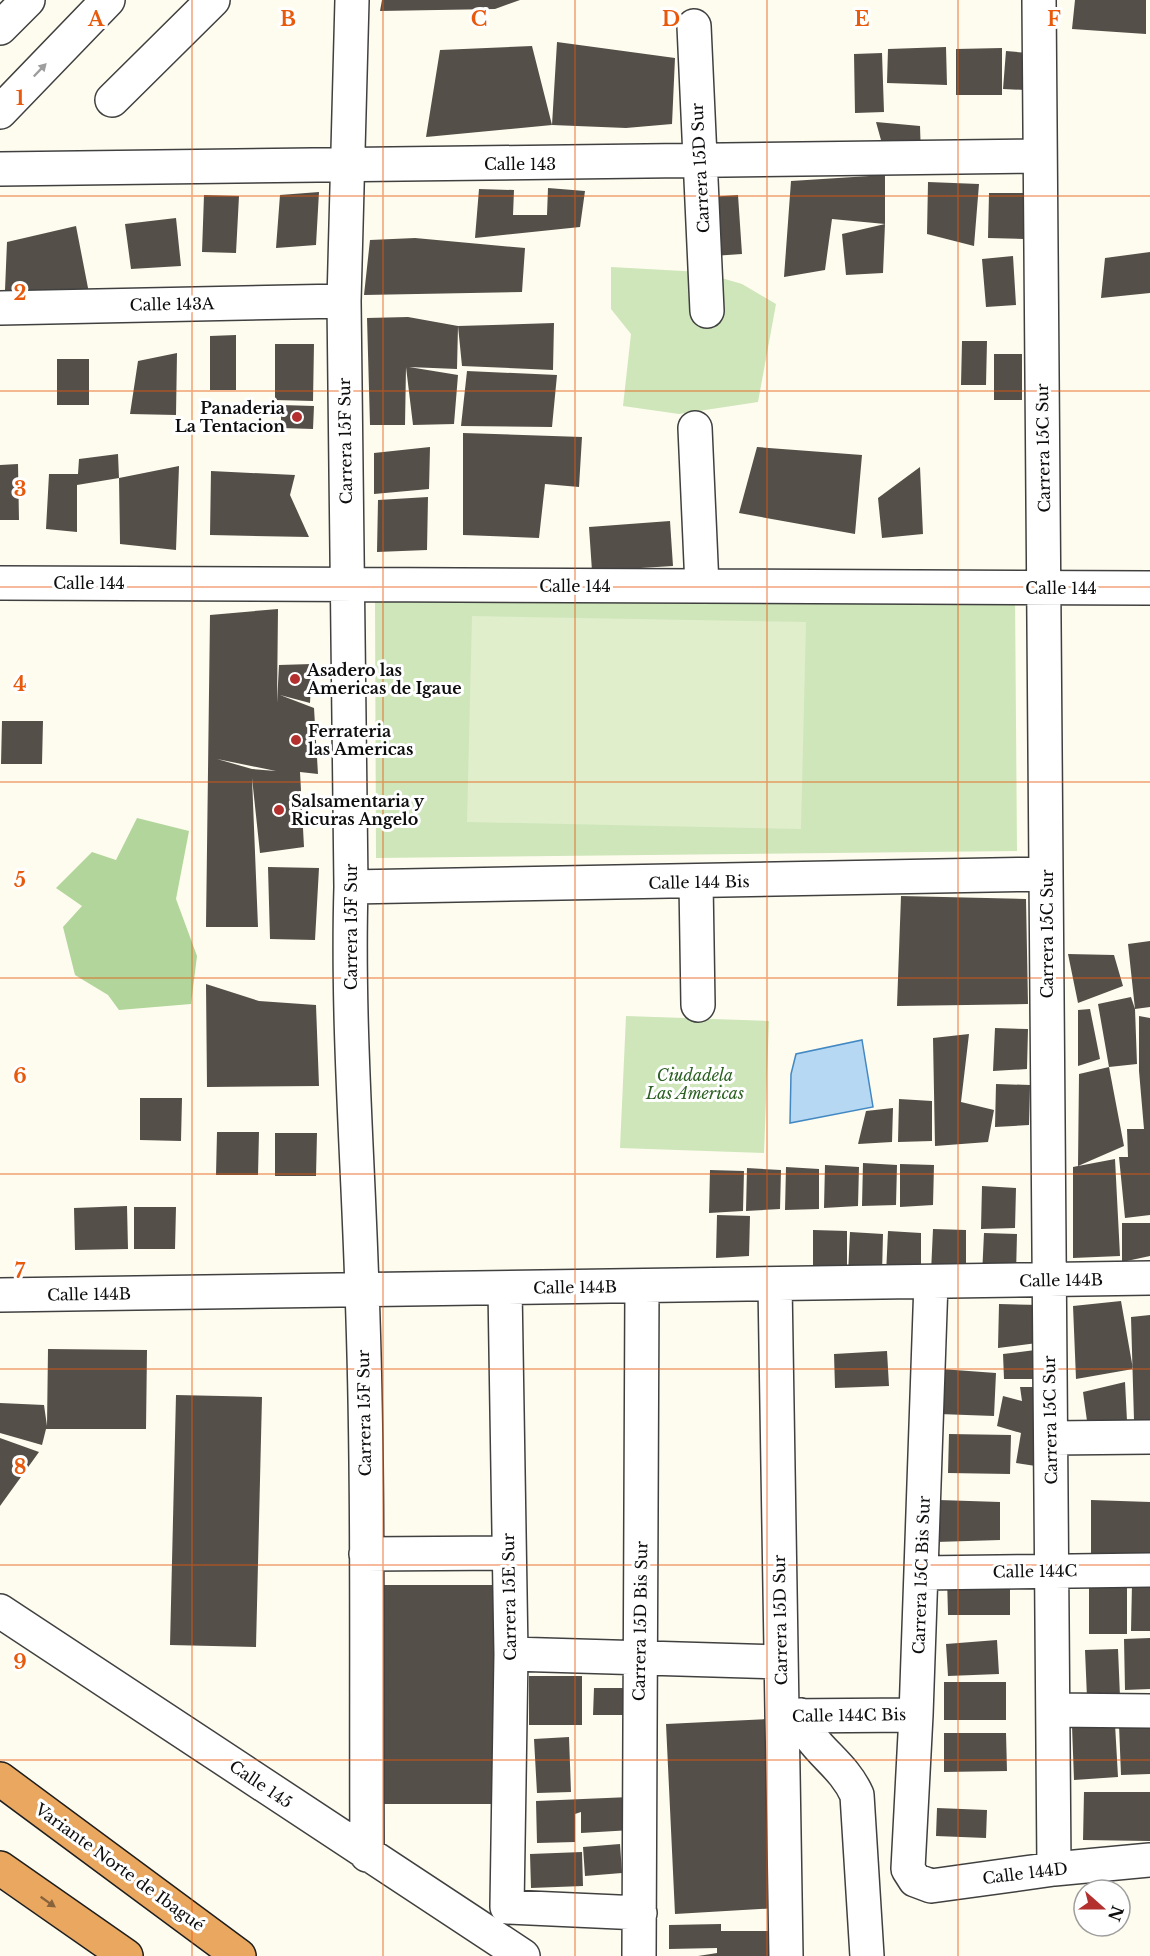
<svg xmlns="http://www.w3.org/2000/svg" width="1150" height="1956" font-family="'Libre Baskerville',serif">
	<rect width="100%" height="100%" fill="#fefcee"/>
	<path fill="#cee6ba" d="M 611,267 L 701,272 L 742,284 L 776,304 L 758,402 L 679,414 L 623,406 L 631,334 L 611,309 Z
		M 1015,596 L 1017,851 L 376,858 L 375,602 Z
		M 626,1016 L 769,1021 L 764,1153 L 620,1148 Z"/>
	<path fill="#b1d59a" d="M 137,818 L 189,831 L 176,899 L 197,956 L 191,1004 L 119,1010 L 108,995 L 75,975 L 63,927 L 82,906 L 56,888 L 92,852 L 116,860 Z"/>
	<path fill="#e0eecb" d="M 472,616 L 806,622 L 801,829 L 467,822 Z"/>
	<path fill="#b6d8f2" stroke="#4288c3" stroke-width="1.5" d="M 862,1040 L 873,1107 L 790,1123 L 791,1074 L 796,1054 Z"/>
	<path fill="#554f4a" fill-rule="evenodd" d="M 382,0 L 520,0 L 495,9 L 380,11 Z
		M 1075,0 L 1146,0 L 1146,34 L 1072,29 Z
		M 557,42 L 675,58 L 672,124 L 626,128 L 552,125 L 426,137 L 440,50 L 532,46 L 552,125 Z
		M 946,47 L 947,85 L 887,83 L 888,49 Z
		M 1002,48 L 1002,95 L 956,95 L 956,49 Z
		M 1006,51 L 1028,53 L 1025,90 L 1003,89 Z
		M 882,53 L 884,112 L 855,113 L 854,54 Z
		M 876,122 L 920,126 L 921,156 L 884,151 Z
		M 885,175 L 885,224 L 883,273 L 846,275 L 842,234 L 885,224 L 832,219 L 825,270 L 784,277 L 791,181 Z
		M 928,182 L 979,184 L 974,246 L 927,234 Z
		M 548,188 L 585,191 L 580,227 L 475,238 L 479,189 L 514,190 L 513,215 L 547,215 Z
		M 319,192 L 316,245 L 276,248 L 280,195 Z
		M 989,193 L 1026,193 L 1024,239 L 988,238 Z
		M 204,195 L 239,196 L 236,253 L 202,252 Z
		M 738,195 L 742,254 L 713,256 L 709,197 Z
		M 176,218 L 181,266 L 131,269 L 125,224 Z
		M 76,226 L 89,293 L 5,290 L 7,242 Z
		M 415,238 L 525,248 L 522,292 L 364,295 L 370,240 Z
		M 1150,252 L 1150,293 L 1101,298 L 1105,258 Z
		M 1013,256 L 1016,305 L 986,307 L 982,259 Z
		M 408,317 L 458,326 L 457,369 L 409,367 L 458,375 L 454,424 L 413,425 L 406,367 L 405,425 L 370,425 L 367,318 Z
		M 554,323 L 553,370 L 462,366 L 458,326 Z
		M 236,335 L 236,390 L 210,390 L 210,336 Z
		M 962,341 L 987,341 L 986,385 L 961,385 Z
		M 275,344 L 314,344 L 313,401 L 275,400 Z
		M 177,353 L 176,415 L 130,414 L 138,361 Z
		M 994,354 L 1022,354 L 1022,400 L 994,400 Z
		M 57,359 L 89,359 L 89,405 L 57,405 Z
		M 467,371 L 557,375 L 552,427 L 461,426 Z
		M 281,405 L 314,406 L 313,429 L 281,428 Z
		M 463,433 L 582,437 L 579,487 L 545,484 L 539,538 L 463,535 Z
		M 430,447 L 429,489 L 374,494 L 374,453 Z
		M 757,447 L 862,455 L 855,534 L 739,513 Z
		M 118,454 L 119,478 L 77,485 L 77,532 L 46,529 L 49,474 L 78,474 L 79,459 Z
		M 18,464 L 19,520 L 0,520 L 0,465 Z
		M 179,466 L 176,550 L 120,544 L 119,478 Z
		M 920,467 L 923,534 L 882,538 L 878,498 Z
		M 211,471 L 295,475 L 290,495 L 309,537 L 210,535 Z
		M 428,497 L 427,550 L 377,552 L 378,500 Z
		M 670,521 L 673,566 L 592,571 L 589,527 Z
		M 278,609 L 277,703 L 279,665 L 312,664 L 310,703 L 280,695 L 314,708 L 318,774 L 300,772 L 304,847 L 260,853 L 252,778 L 258,927 L 206,927 L 210,615 ZM 217,759 L 276,771 L 252,769 Z
		M 2,721 L 43,721 L 42,764 L 1,764 Z
		M 268,867 L 319,868 L 315,940 L 270,939 Z
		M 901,896 L 1026,899 L 1028,1004 L 897,1006 Z
		M 1150,941 L 1150,1007 L 1135,1009 L 1128,944 Z
		M 1068,954 L 1114,955 L 1123,986 L 1078,1003 Z
		M 206,984 L 259,1001 L 316,1005 L 319,1086 L 207,1087 Z
		M 1131,997 L 1135,1009 L 1137,1064 L 1109,1067 L 1124,1146 L 1078,1166 L 1115,1159 L 1120,1256 L 1073,1258 L 1073,1167 L 1078,1166 L 1079,1074 L 1109,1067 L 1098,1004 Z
		M 1090,1009 L 1100,1059 L 1078,1066 L 1078,1010 Z
		M 1139,1016 L 1150,1018 L 1150,1215 L 1125,1218 L 1119,1157 L 1128,1157 L 1127,1129 L 1144,1129 L 1139,1071 Z
		M 995,1028 L 1028,1029 L 1027,1069 L 993,1071 Z
		M 969,1034 L 961,1102 L 994,1110 L 988,1142 L 935,1146 L 933,1038 Z
		M 996,1084 L 1030,1085 L 1029,1125 L 995,1127 Z
		M 140,1098 L 182,1098 L 181,1141 L 140,1140 Z
		M 899,1099 L 932,1101 L 932,1141 L 898,1142 Z
		M 893,1108 L 892,1142 L 858,1144 L 866,1111 Z
		M 217,1132 L 259,1132 L 258,1175 L 216,1175 Z
		M 275,1133 L 317,1133 L 316,1176 L 275,1176 Z
		M 863,1163 L 897,1165 L 896,1205 L 862,1206 Z
		M 900,1164 L 934,1165 L 933,1205 L 900,1207 Z
		M 825,1165 L 859,1167 L 858,1206 L 824,1208 Z
		M 786,1167 L 819,1169 L 819,1209 L 785,1210 Z
		M 747,1168 L 781,1170 L 780,1209 L 746,1211 Z
		M 710,1170 L 744,1171 L 743,1211 L 709,1213 Z
		M 982,1186 L 1016,1188 L 1015,1228 L 981,1229 Z
		M 127,1206 L 128,1249 L 75,1250 L 74,1208 Z
		M 134,1207 L 176,1207 L 175,1249 L 134,1249 Z
		M 717,1215 L 750,1216 L 749,1256 L 716,1258 Z
		M 1122,1223 L 1150,1223 L 1150,1256 L 1122,1262 Z
		M 933,1229 L 966,1230 L 966,1270 L 931,1272 Z
		M 813,1230 L 847,1231 L 847,1272 L 813,1273 Z
		M 888,1231 L 921,1233 L 921,1272 L 886,1275 Z
		M 850,1232 L 883,1234 L 882,1274 L 848,1275 Z
		M 984,1233 L 1017,1234 L 1016,1274 L 982,1276 Z
		M 1121,1301 L 1133,1369 L 1076,1379 L 1073,1306 Z
		M 999,1304 L 1041,1305 L 1045,1342 L 998,1348 Z
		M 1150,1315 L 1150,1420 L 1134,1420 L 1131,1317 Z
		M 48,1349 L 147,1350 L 146,1429 L 46,1429 L 42,1445 L 0,1433 L 0,1403 L 44,1405 L 47,1426 Z
		M 1043,1349 L 1042,1379 L 1004,1379 L 1003,1354 Z
		M 887,1351 L 889,1386 L 835,1388 L 834,1354 Z
		M 941,1369 L 996,1373 L 994,1416 L 939,1414 Z
		M 1125,1382 L 1127,1421 L 1087,1421 L 1083,1392 Z
		M 1020,1387 L 1041,1387 L 1042,1467 L 1016,1463 L 1021,1433 L 997,1426 L 1003,1396 L 1022,1401 Z
		M 176,1395 L 262,1397 L 256,1647 L 170,1645 Z
		M 949,1434 L 1011,1435 L 1010,1474 L 948,1473 Z
		M 0,1438 L 39,1452 L 0,1506 Z
		M 939,1500 L 1000,1502 L 1000,1540 L 936,1542 Z
		M 1091,1500 L 1150,1502 L 1150,1555 L 1091,1557 Z
		M 947,1577 L 1010,1577 L 1010,1615 L 948,1615 Z
		M 1089,1582 L 1127,1582 L 1127,1634 L 1089,1634 Z
		M 1132,1584 L 1150,1584 L 1150,1631 L 1131,1631 Z
		M 384,1585 L 494,1585 L 494,1804 L 383,1804 Z
		M 1150,1638 L 1150,1689 L 1125,1690 L 1124,1639 Z
		M 997,1640 L 999,1674 L 948,1676 L 946,1644 Z
		M 1118,1649 L 1120,1697 L 1087,1698 L 1085,1650 Z
		M 529,1676 L 582,1676 L 582,1725 L 529,1725 Z
		M 944,1682 L 1006,1682 L 1006,1720 L 944,1720 Z
		M 594,1688 L 629,1688 L 628,1715 L 593,1715 Z
		M 768,1719 L 777,1908 L 675,1914 L 666,1724 Z
		M 1150,1723 L 1150,1774 L 1121,1775 L 1119,1725 Z
		M 1115,1724 L 1118,1777 L 1074,1780 L 1072,1726 Z
		M 944,1733 L 1006,1733 L 1007,1771 L 944,1772 Z
		M 569,1737 L 571,1792 L 537,1793 L 534,1739 Z
		M 1084,1792 L 1150,1792 L 1150,1841 L 1083,1840 Z
		M 630,1797 L 632,1830 L 581,1833 L 581,1812 L 575,1814 L 575,1842 L 537,1843 L 536,1801 Z
		M 937,1808 L 987,1810 L 986,1838 L 936,1836 Z
		M 620,1844 L 622,1873 L 585,1876 L 583,1847 Z
		M 582,1852 L 583,1886 L 531,1888 L 530,1854 Z
		M 721,1924 L 721,1931 L 770,1931 L 770,1956 L 698,1956 L 717,1953 L 717,1948 L 669,1949 L 669,1925 Z"/>
	<g fill="none" stroke-linecap="round" stroke-linejoin="round">
		<defs>
			<path id="minor" d="M 352,0 L 344,301 L 351,887 C 347,1021 358,1156 362,1290 C 369,1478 366,1667 367,1855
				M 1039,0 L 1054,1869
				M 694,26 L 707,311
				M 0,28 L 28,0
				M 112,100 L 213,0
				M 0,112 L 108,0
				M 0,169 L 1040,156
				M 0,308 L 344,301
				M 695,428 L 702,586
				M 0,583 L 1150,588
				M 696,882 L 698,1005
				M 351,887 L 1046,874
				M 931,1282 L 916,1715 L 908,1869 L 915,1880 L 931,1886 L 1054,1869 L 1150,1860
				M 775,1284 L 786,1956
				M 505,1288 L 511,1654 L 507,1907 L 640,1913
				M 0,1295 L 1150,1278
				M 1051,1438 L 1150,1437
				M 366,1554 L 509,1553
				M 921,1573 L 1150,1570
				M 0,1611 L 523,1956
				M 511,1654 L 780,1662
				M 1053,1710 L 1150,1711
				M 800,1715 C 810,1749 842,1761 857,1795 L 867,1956
				M 782,1716 L 916,1715
				M 639,1956 L 642,1286"/>
			<path id="highway" d="M 0,1779 L 239,1956
				M 0,1868 L 126,1956"/>
		</defs>
		<use href="#minor" stroke="#404040" stroke-width="36"/>
		<use href="#highway" stroke="#1e1e1e" stroke-width="36"/>
		<use href="#minor" stroke="#fff" stroke-width="33"/>
		<use href="#highway" stroke="#eaa760" stroke-width="33"/>
	</g>
	<defs><path id="oneway-solid" d="M-6-.8H1V-3.2L6.5 0L1 3.2V.8H-6Z" transform="scale(1.5)"/></defs>
	<use fill="#9e9e9e" href="#oneway-solid" transform="translate(40 70) rotate(-46)"/>
	<use fill="#87623b" href="#oneway-solid" transform="translate(48 1902) rotate(35)"/>
	<path fill="none" stroke="#e8590c" stroke-width="1.5" stroke-opacity="0.55" d="M 192,0 L 192,1956M 383,0 L 383,1956M 575,0 L 575,1956M 767,0 L 767,1956M 958,0 L 958,1956M 0,196 L 1150,196M 0,391 L 1150,391M 0,587 L 1150,587M 0,782 L 1150,782M 0,978 L 1150,978M 0,1174 L 1150,1174M 0,1369 L 1150,1369M 0,1565 L 1150,1565M 0,1760 L 1150,1760"/>
	<g fill="#b3302f" stroke="#fff" stroke-width="2">
		<circle cx="297" cy="417" r="6"/>
		<circle cx="295" cy="679" r="6"/>
		<circle cx="296" cy="740" r="6"/>
		<circle cx="279" cy="810" r="6"/>
	</g>
	<g text-anchor="middle" stroke-width="6" stroke-linejoin="round" paint-order="stroke">
		<g font-size="16" fill="#0d0d0d" stroke="#fff">
			<text x="520" y="170">Calle 143</text>
			<text transform="translate(700 168) rotate(-93)" y="6">Carrera 15D Sur</text>
			<text transform="translate(172 304) rotate(-1)" y="6">Calle 143A</text>
			<text transform="translate(345 441) rotate(-91)" y="6">Carrera 15F Sur</text>
			<text transform="translate(1043 448) rotate(-91)" y="6">Carrera 15C Sur</text>
			<text x="89" y="589">Calle 144</text>
			<text x="575" y="592">Calle 144</text>
			<text x="1061" y="594">Calle 144</text>
			<text transform="translate(699 882) rotate(-1)" y="6">Calle 144 Bis</text>
			<text transform="translate(351 927) rotate(-90)" y="6">Carrera 15F Sur</text>
			<text transform="translate(1047 934) rotate(-90)" y="6">Carrera 15C Sur</text>
			<text transform="translate(1061 1280) rotate(-1)" y="6">Calle 144B</text>
			<text transform="translate(575 1287) rotate(-1)" y="6">Calle 144B</text>
			<text transform="translate(89 1294) rotate(-1)" y="6">Calle 144B</text>
			<text transform="translate(364 1413) rotate(-91)" y="6">Carrera 15F Sur</text>
			<text transform="translate(1050 1420) rotate(-91)" y="6">Carrera 15C Sur</text>
			<text transform="translate(1035 1571) rotate(-1)" y="6">Calle 144C</text>
			<text transform="translate(921 1575) rotate(-88)" y="6">Carrera 15C Bis Sur</text>
			<text transform="translate(509 1597) rotate(-91)" y="6">Carrera 15E Sur</text>
			<text transform="translate(780 1620) rotate(-91)" y="6">Carrera 15D Sur</text>
			<text transform="translate(640 1621) rotate(-89)" y="6">Carrera 15D Bis Sur</text>
			<text transform="translate(849 1715) rotate(-1)" y="6">Calle 144C Bis</text>
			<text transform="translate(261 1784) rotate(34)" y="6">Calle 145</text>
			<text transform="translate(120 1867) rotate(36)" y="6">Variante Norte de Ibagué</text>
			<text transform="translate(1025 1873) rotate(-7)" y="6">Calle 144D</text>
		</g>
		<g font-size="16" font-weight="bold" fill="#0d0d0d" stroke="#fff" text-anchor="start">
			<text x="285" y="414" text-anchor="end">Panaderia<tspan x="285" dy="18">La Tentacion</tspan></text>
			<text x="307" y="676">Asadero las<tspan x="307" dy="18">Americas de Igaue</tspan></text>
			<text x="308" y="737">Ferrateria<tspan x="308" dy="18">las Americas</tspan></text>
			<text x="291" y="807">Salsamentaria y<tspan x="291" dy="18">Ricuras Angelo</tspan></text>
		</g>
		<g font-size="16" font-style="italic" fill="#2b6022" stroke="#fff">
			<text x="695" y="1081">Ciudadela<tspan x="695" dy="18">Las Americas</tspan></text>
		</g>
	</g>
	<g font-size="20" text-anchor="middle" font-weight="bold" fill="#e8590c" stroke="#fff" stroke-width="6" stroke-linejoin="round" paint-order="stroke">
		<text x="96" y="26">A</text>
		<text x="288" y="26">B</text>
		<text x="479" y="26">C</text>
		<text x="671" y="26">D</text>
		<text x="862" y="26">E</text>
		<text x="1054" y="26">F</text>
		<text x="20" y="105">1</text>
		<text x="20" y="300">2</text>
		<text x="20" y="496">3</text>
		<text x="20" y="691">4</text>
		<text x="20" y="887">5</text>
		<text x="20" y="1083">6</text>
		<text x="20" y="1278">7</text>
		<text x="20" y="1474">8</text>
		<text x="20" y="1669">9</text>
	</g>
	<g transform="translate(1102 1908) rotate(111)"><circle r="28" fill="#ffffff" stroke="#9e9e9e" stroke-width="1.5"/>
	<path d="M0-4.5L10 22L0 15L-10 22Z" fill="#b3302f"/>
	<text y="-9" font-size="16" font-weight="bold" text-anchor="middle" fill="#0d0d0d">N</text>
	</g>
</svg>
